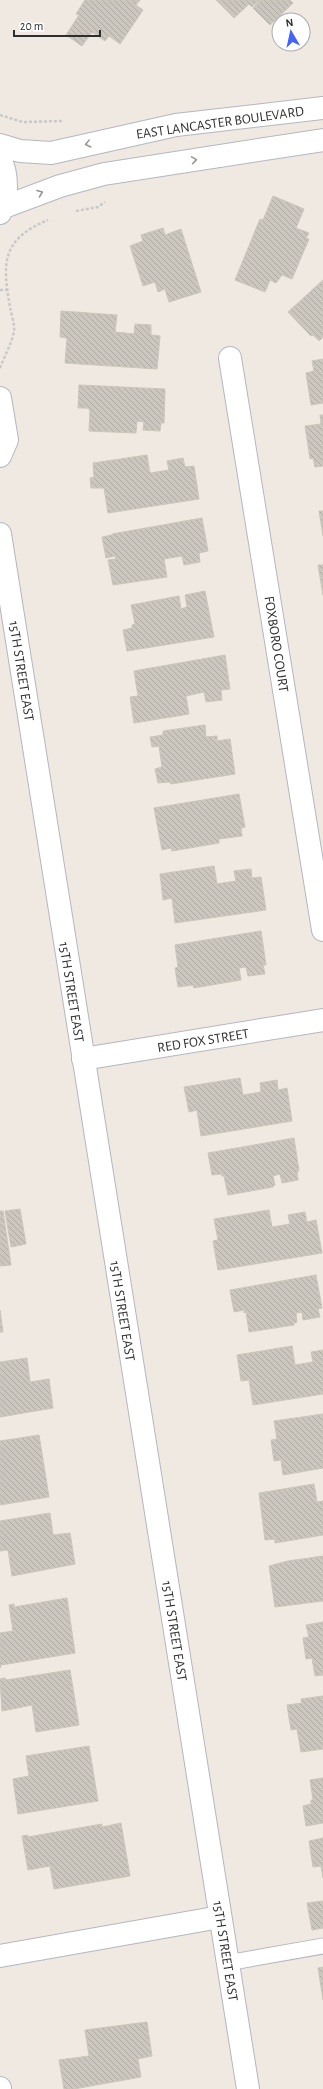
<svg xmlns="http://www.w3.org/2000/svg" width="323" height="2089" font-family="'Alegreya Sans',sans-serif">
	<defs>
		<pattern id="building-back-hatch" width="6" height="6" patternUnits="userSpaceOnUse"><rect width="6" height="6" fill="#cbc7bf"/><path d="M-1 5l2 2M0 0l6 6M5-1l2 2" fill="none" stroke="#afaba4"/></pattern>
	</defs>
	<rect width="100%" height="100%" fill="#efe9e1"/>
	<path fill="url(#building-back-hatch)" stroke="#cbc5ba" d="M 85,0 L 140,0 L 136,5 L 143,10 L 120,44 L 109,36 L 105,41 L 92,32 L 82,46 L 66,35 L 79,15 L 76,14 Z
		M 216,0 L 260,0 L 252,7 L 249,4 L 234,18 Z
		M 261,0 L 290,0 L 293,3 L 270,25 L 253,8 Z
		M 273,196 L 304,209 L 296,228 L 309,233 L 306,238 L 309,239 L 292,279 L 282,275 L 276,283 L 270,280 L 265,292 L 235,280 L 260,219 L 263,220 Z
		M 163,228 L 165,235 L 181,229 L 201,292 L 169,302 L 165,289 L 158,292 L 155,282 L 143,286 L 130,246 L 143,241 L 141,235 Z
		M 323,280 L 323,337 L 319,341 L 313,335 L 311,336 L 288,312 Z
		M 61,311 L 117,315 L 115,332 L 134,334 L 135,324 L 151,325 L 151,335 L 160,336 L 157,369 L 65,363 L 67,338 L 60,337 Z
		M 323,359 L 323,403 L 311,405 L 306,373 L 314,371 L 312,361 Z
		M 79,385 L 165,389 L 164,423 L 161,423 L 160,431 L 143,430 L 144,422 L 137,421 L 136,433 L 89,431 L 90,410 L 87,408 L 78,408 Z
		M 320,415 L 323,415 L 323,466 L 315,467 L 313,458 L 310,459 L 305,426 L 321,424 Z
		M 147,455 L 150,473 L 169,470 L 167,461 L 183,458 L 185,467 L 194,466 L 199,499 L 108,513 L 104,488 L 91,488 L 90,478 L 94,477 L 93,463 Z
		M 319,511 L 323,511 L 323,536 Z
		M 202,518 L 208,551 L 199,553 L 200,562 L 184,565 L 182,556 L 164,559 L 167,577 L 113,585 L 108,560 L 116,559 L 115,556 L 106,558 L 102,537 L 112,535 L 112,534 Z
		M 318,565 L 323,565 L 323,595 Z
		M 205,591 L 214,637 L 127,651 L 123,630 L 132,628 L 132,625 L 135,624 L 131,605 L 179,596 L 181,609 L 187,607 L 185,595 Z
		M 225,655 L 230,689 L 221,690 L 222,700 L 206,702 L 204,692 L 186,696 L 189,714 L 134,723 L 130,697 L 138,696 L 134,671 Z
		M 205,725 L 206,737 L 217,736 L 217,741 L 230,739 L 235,774 L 171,784 L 170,782 L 158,783 L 155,769 L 162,767 L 159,746 L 152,747 L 150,737 L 163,735 L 163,731 Z
		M 239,794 L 245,827 L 241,828 L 242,836 L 219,839 L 219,843 L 172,851 L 171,848 L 162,850 L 154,808 Z
		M 214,866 L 217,884 L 236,881 L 234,871 L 251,869 L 252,878 L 261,877 L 266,910 L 175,923 L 172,898 L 163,900 L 160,874 Z
		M 261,931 L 266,965 L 263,965 L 265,974 L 248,976 L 246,967 L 239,968 L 241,980 L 194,988 L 193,985 L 178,987 L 175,968 L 178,967 L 175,945 Z
		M 240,1078 L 243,1095 L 261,1092 L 260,1083 L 277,1080 L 278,1090 L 287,1088 L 292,1121 L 201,1136 L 197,1110 L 189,1112 L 184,1087 Z
		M 294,1138 L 299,1171 L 297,1171 L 298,1180 L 282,1183 L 280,1174 L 273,1176 L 275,1185 L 273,1186 L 273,1187 L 228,1195 L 224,1176 L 222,1176 L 221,1174 L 212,1175 L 208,1153 Z
		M 20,1209 L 26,1244 L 11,1247 L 5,1211 Z
		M 269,1210 L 272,1227 L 290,1224 L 288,1215 L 305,1212 L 307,1222 L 316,1220 L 322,1253 L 218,1270 L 213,1241 L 218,1240 L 214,1219 Z
		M 0,1211 L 3,1211 L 11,1265 L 0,1266 Z
		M 316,1275 L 322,1308 L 318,1309 L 320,1317 L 303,1320 L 302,1312 L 296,1313 L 297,1322 L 294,1323 L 294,1325 L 249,1332 L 246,1312 L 244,1313 L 244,1310 L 234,1312 L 230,1290 Z
		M 0,1310 L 3,1332 L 0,1332 Z
		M 292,1346 L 295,1365 L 313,1362 L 311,1352 L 323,1350 L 323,1394 L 253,1405 L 249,1380 L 241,1381 L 237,1355 Z
		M 27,1358 L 30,1382 L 49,1379 L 53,1408 L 0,1417 L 0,1362 Z
		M 323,1414 L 323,1468 L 283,1475 L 281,1460 L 274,1461 L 271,1440 L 277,1439 L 274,1421 Z
		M 39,1435 L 49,1497 L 0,1505 L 0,1441 Z
		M 314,1484 L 317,1502 L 323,1501 L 323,1535 L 275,1543 L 275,1539 L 265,1540 L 259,1493 Z
		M 50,1513 L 53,1535 L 70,1533 L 75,1564 L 12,1576 L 8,1550 L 0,1551 L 0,1521 Z
		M 323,1556 L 323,1601 L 275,1607 L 269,1566 L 288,1561 Z
		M 67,1598 L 75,1653 L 1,1665 L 0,1668 L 0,1633 L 13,1631 L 9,1605 L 14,1604 L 14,1607 Z
		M 323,1622 L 323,1675 L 315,1676 L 312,1658 L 306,1659 L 303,1638 L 309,1637 L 306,1625 Z
		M 70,1670 L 79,1725 L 36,1732 L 32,1705 L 2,1711 L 0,1679 L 5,1678 L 6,1680 Z
		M 323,1696 L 323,1749 L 301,1752 L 297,1729 L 291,1730 L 287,1705 L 302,1703 L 301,1699 Z
		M 89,1746 L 98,1801 L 18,1814 L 13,1779 L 29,1776 L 26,1756 Z
		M 323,1778 L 323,1823 L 306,1826 L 303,1806 L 311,1804 L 311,1800 L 313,1800 L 310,1780 Z
		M 121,1823 L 130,1876 L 54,1889 L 50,1866 L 28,1870 L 22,1836 L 28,1835 L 28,1837 L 102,1824 L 102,1827 Z
		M 323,1838 L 323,1878 L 321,1866 L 313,1867 L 309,1841 Z
		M 323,1901 L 323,1928 L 312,1930 L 307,1903 Z
		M 323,1967 L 323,2000 L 318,1968 Z
		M 147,2022 L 152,2056 L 138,2059 L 141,2077 L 74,2089 L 64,2089 L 59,2060 L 89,2056 L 85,2030 Z"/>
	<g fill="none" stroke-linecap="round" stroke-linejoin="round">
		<defs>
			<path id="lane" d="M 227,1963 L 323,1946"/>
			<path id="street" d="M 230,358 L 323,930
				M 83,1059 L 323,1020
				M 0,1956 L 220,1917
				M 0,2088 L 0,2089"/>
			<path id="secondary" d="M 0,145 L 20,151 L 51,153 L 176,125 L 323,108
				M 0,159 C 8,173 8,201 0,213
				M 4,207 L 60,186 L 104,174 L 323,140
				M 0,398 L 7,440 L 0,456
				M 0,534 L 248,2089"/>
		</defs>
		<use href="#lane" stroke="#b4b7c1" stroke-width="17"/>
		<use href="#street" stroke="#b4b7c1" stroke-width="24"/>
		<use href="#secondary" stroke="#b4b7c1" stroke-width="24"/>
		<path stroke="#c9c9c9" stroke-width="2.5" stroke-dasharray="3 2" stroke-linecap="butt" d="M 0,115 L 23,122 L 64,121
			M 76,211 L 98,207 L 105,202
			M 0,290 L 7,290
			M 0,368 C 4,357 12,343 14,331 C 15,324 11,314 10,307 C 2,262 2,239 48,220"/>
		<use href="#lane" stroke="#fff" stroke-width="15"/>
		<use href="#street" stroke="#fff" stroke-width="22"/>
		<use href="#secondary" stroke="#fff" stroke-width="22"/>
	</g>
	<defs><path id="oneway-chevron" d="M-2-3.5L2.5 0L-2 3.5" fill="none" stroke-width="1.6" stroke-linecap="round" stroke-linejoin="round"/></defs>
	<g stroke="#969696">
		<use href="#oneway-chevron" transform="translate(88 144) rotate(166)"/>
		<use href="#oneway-chevron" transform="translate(194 160) rotate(-9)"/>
		<use href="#oneway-chevron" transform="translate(40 193) rotate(-21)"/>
	</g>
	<g text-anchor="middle" stroke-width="4" stroke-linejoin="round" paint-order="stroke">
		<g font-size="14" fill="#2e2e2e" stroke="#fff">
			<text transform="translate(220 122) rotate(-8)" y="5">EAST LANCASTER BOULEVARD</text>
			<text transform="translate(277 644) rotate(81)" y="5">FOXBORO COURT</text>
			<text transform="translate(22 671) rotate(81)" y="5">15TH STREET EAST</text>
			<text transform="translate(72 992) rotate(81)" y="5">15TH STREET EAST</text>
			<text transform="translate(203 1040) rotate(-9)" y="5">RED FOX STREET</text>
			<text transform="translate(123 1311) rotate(81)" y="5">15TH STREET EAST</text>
			<text transform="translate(175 1631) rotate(81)" y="5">15TH STREET EAST</text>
			<text transform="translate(226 1951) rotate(81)" y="5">15TH STREET EAST</text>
		</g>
	</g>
	<g transform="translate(291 32) rotate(351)"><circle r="19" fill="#ffffff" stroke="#ababab"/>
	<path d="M0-3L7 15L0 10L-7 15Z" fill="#4264fb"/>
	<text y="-6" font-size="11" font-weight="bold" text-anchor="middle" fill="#2e2e2e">N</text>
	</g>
	<path d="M14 30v6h86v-6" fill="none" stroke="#2e2e2e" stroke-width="2"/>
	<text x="20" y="30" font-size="12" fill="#2e2e2e" stroke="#ffffff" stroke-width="3" paint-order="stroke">20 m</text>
</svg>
